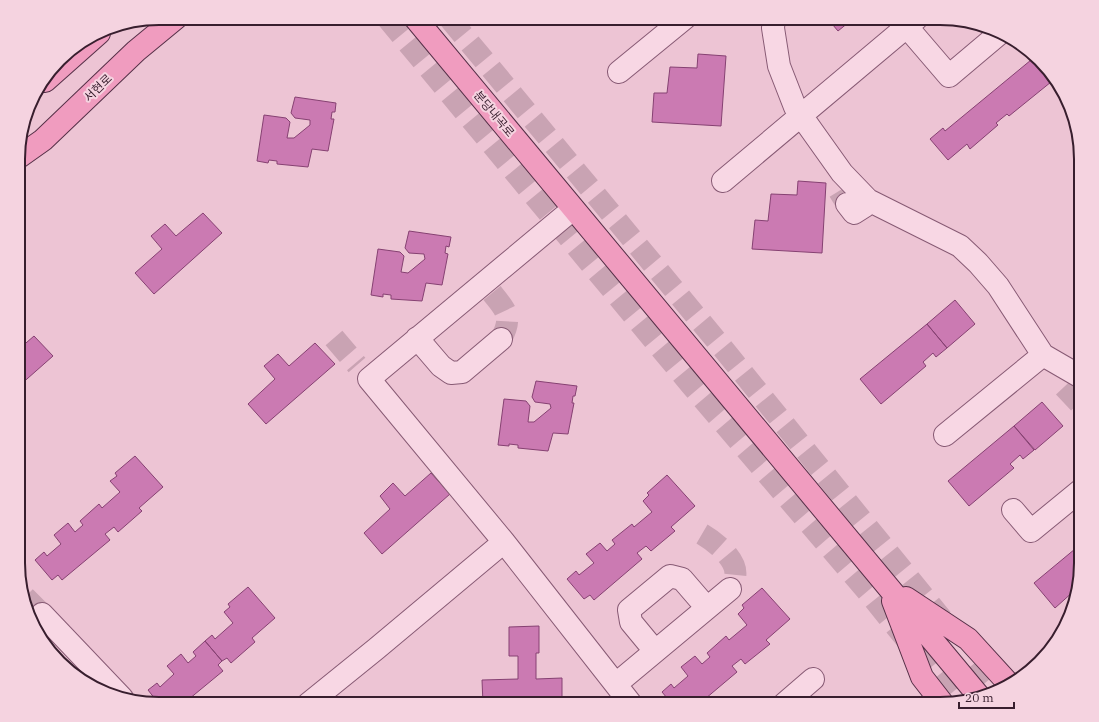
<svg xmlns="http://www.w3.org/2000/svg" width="1099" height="722" font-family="'IBM Plex Serif','Noto Sans KR',serif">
	<rect width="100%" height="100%" fill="#edc4d4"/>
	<path fill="#cb7ab2" stroke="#864172" d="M 562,18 L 632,18 L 631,24 L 562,20 Z
		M 827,18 L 854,18 L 838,31 Z
		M 698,54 L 726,56 L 721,126 L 652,122 L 654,93 L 667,93 L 670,67 L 697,68 Z
		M 1031,60 L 1051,82 L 1009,116 L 1007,114 L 996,123 L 998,125 L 970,149 L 967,144 L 948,160 L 930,139 L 943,128 L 945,131 Z
		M 295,97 L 336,103 L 335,112 L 332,112 L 331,119 L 334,119 L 328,151 L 312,149 L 308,167 L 277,164 L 277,161 L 269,160 L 268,163 L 257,161 L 264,115 L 286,118 L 290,122 L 287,138 L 294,138 L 310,125 L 310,120 L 295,118 L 291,113 Z
		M 798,181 L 826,183 L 822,253 L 752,249 L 755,220 L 768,221 L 771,194 L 797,195 Z
		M 203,213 L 222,233 L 154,294 L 135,273 L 162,249 L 151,236 L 165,224 L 176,236 Z
		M 409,231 L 451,237 L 449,247 L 446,246 L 445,253 L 448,254 L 442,285 L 426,283 L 422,301 L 391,299 L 391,295 L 383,294 L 383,297 L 371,295 L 378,249 L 400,252 L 404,256 L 401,272 L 408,273 L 425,259 L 424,254 L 409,253 L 405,248 Z
		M 955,300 L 975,324 L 947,348 L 927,324 Z
		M 927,324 L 947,348 L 936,357 L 933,353 L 923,362 L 926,366 L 881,404 L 860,379 Z
		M 34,336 L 53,356 L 19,386 L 19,349 Z
		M 315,343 L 335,364 L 266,424 L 248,404 L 275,379 L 264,366 L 278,354 L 289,366 Z
		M 536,381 L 577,386 L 575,396 L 573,396 L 572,403 L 574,403 L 568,434 L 553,433 L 548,451 L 518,448 L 518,445 L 509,444 L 509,446 L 498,445 L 504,399 L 526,401 L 530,406 L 528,422 L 534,422 L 551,408 L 550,404 L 535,402 L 532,397 Z
		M 1042,402 L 1063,426 L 1035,450 L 1014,426 Z
		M 1014,426 L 1034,450 L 1023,459 L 1020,455 L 1010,464 L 1014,468 L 969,506 L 948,481 Z
		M 135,456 L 163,487 L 139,508 L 142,511 L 118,532 L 114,527 L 105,534 L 110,540 L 62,580 L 58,575 L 52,580 L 35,560 L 44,552 L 47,556 L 61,544 L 54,535 L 68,523 L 75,532 L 83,525 L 80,521 L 99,504 L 102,508 L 120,492 L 110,481 L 117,476 L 115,473 Z
		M 431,473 L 450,494 L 382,554 L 364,533 L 390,509 L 380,496 L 393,483 L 405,496 Z
		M 667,475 L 695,506 L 671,527 L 675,531 L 651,551 L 646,546 L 637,553 L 642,559 L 594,600 L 590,595 L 584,599 L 567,579 L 576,571 L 579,575 L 594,563 L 586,554 L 600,543 L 607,551 L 615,544 L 612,540 L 632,524 L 634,527 L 652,512 L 643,501 L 649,495 L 647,493 Z
		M 1081,544 L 1081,572 L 1074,591 L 1055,608 L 1034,583 Z
		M 248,587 L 275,618 L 252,638 L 255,642 L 231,663 L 227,658 L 222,661 L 205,641 L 212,635 L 215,639 L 233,623 L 224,612 L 230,607 L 228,604 Z
		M 762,588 L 790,619 L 766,640 L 770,644 L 745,664 L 741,659 L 732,666 L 737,672 L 699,704 L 672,704 L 662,692 L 671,684 L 674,688 L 688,676 L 681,667 L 695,656 L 702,664 L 710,657 L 707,653 L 726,636 L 729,640 L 747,625 L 738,614 L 744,608 L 742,605 Z
		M 539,626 L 539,653 L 536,653 L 536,679 L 562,678 L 562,704 L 483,704 L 482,680 L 518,679 L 518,656 L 509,656 L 509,627 Z
		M 205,641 L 222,661 L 218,665 L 223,671 L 183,704 L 159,704 L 148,690 L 157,683 L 160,687 L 174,674 L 167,666 L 181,654 L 188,663 L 196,656 L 193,652 Z
		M 855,697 L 861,704 L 848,704 Z"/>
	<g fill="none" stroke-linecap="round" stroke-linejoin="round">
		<path stroke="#c9a3b3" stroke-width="22" stroke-dasharray="22 11" stroke-linecap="butt" d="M 839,191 L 847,204
			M 492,293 C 506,310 513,317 501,339
			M 334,338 L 357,365
			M 1064,387 L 1081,405
			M 702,534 C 714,541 739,560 735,577 C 734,581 731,585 730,589
			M 25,597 L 42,614"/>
		<path stroke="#c9a3b3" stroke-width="22" stroke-dasharray="22 11" stroke-linecap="butt" d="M 387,18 L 691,385 L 872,597 L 956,701
			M 449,18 L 725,351 L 942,619
			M 976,662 L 998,689"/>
		<defs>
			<path id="minor" d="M 774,18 L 773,28 L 779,66 L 795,107 L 842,173 L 868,200 L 960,246 L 978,263 L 998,286 L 1043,355 L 1081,377
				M 907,27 L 949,76 L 1000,33
				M 619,72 L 685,18
				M 723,181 L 917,18
				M 847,204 L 854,213 L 865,206 L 868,200
				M 573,209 L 369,379 L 504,542 L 631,704
				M 417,338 L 441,366 L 451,373 L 462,372 L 501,339
				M 945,435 L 1043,355
				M 1013,510 L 1031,531 L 1081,490
				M 42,614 L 122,698
				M 655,651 L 631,622 L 629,610 L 670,576 L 682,579 L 707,608
				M 616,684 L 730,589
				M 308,704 L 376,649 L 504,542
				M 784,704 L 813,679"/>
			<path id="major" d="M 415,18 L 978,695
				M 45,81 L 99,33
				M 19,157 L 43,140 L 136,51 L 176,18
				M 906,598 L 968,639 L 1010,685
				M 893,601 L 922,677 L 943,704"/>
		</defs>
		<use href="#minor" stroke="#875a74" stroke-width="24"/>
		<use href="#major" stroke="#552f47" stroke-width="24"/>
		<use href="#minor" stroke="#f8d7e4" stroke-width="22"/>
		<use href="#major" stroke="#f09cbf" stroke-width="22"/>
	</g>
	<g text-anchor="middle" stroke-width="4" stroke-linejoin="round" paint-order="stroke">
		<g font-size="12" fill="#381e2e" stroke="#f5d3e0">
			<text transform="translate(98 88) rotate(-44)" y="4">서현로</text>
			<text transform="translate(494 114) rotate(50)" y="4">분당내곡로</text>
		</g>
	</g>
	<path d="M0 0H1099V722H0ZM159 25H940A134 134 0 0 1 1074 159V563A134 134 0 0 1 940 697H159A134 134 0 0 1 25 563V159A134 134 0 0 1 159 25Z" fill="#f5d3e0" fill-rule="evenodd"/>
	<path fill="none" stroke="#381e2e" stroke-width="2" d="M159 25H940A134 134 0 0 1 1074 159V563A134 134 0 0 1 940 697H159A134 134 0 0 1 25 563V159A134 134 0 0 1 159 25Z"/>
	<path d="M959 702v6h55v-6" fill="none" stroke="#381e2e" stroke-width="2"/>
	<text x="965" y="702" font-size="12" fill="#381e2e" stroke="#f5d3e0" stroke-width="3" paint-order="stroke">20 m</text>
</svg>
